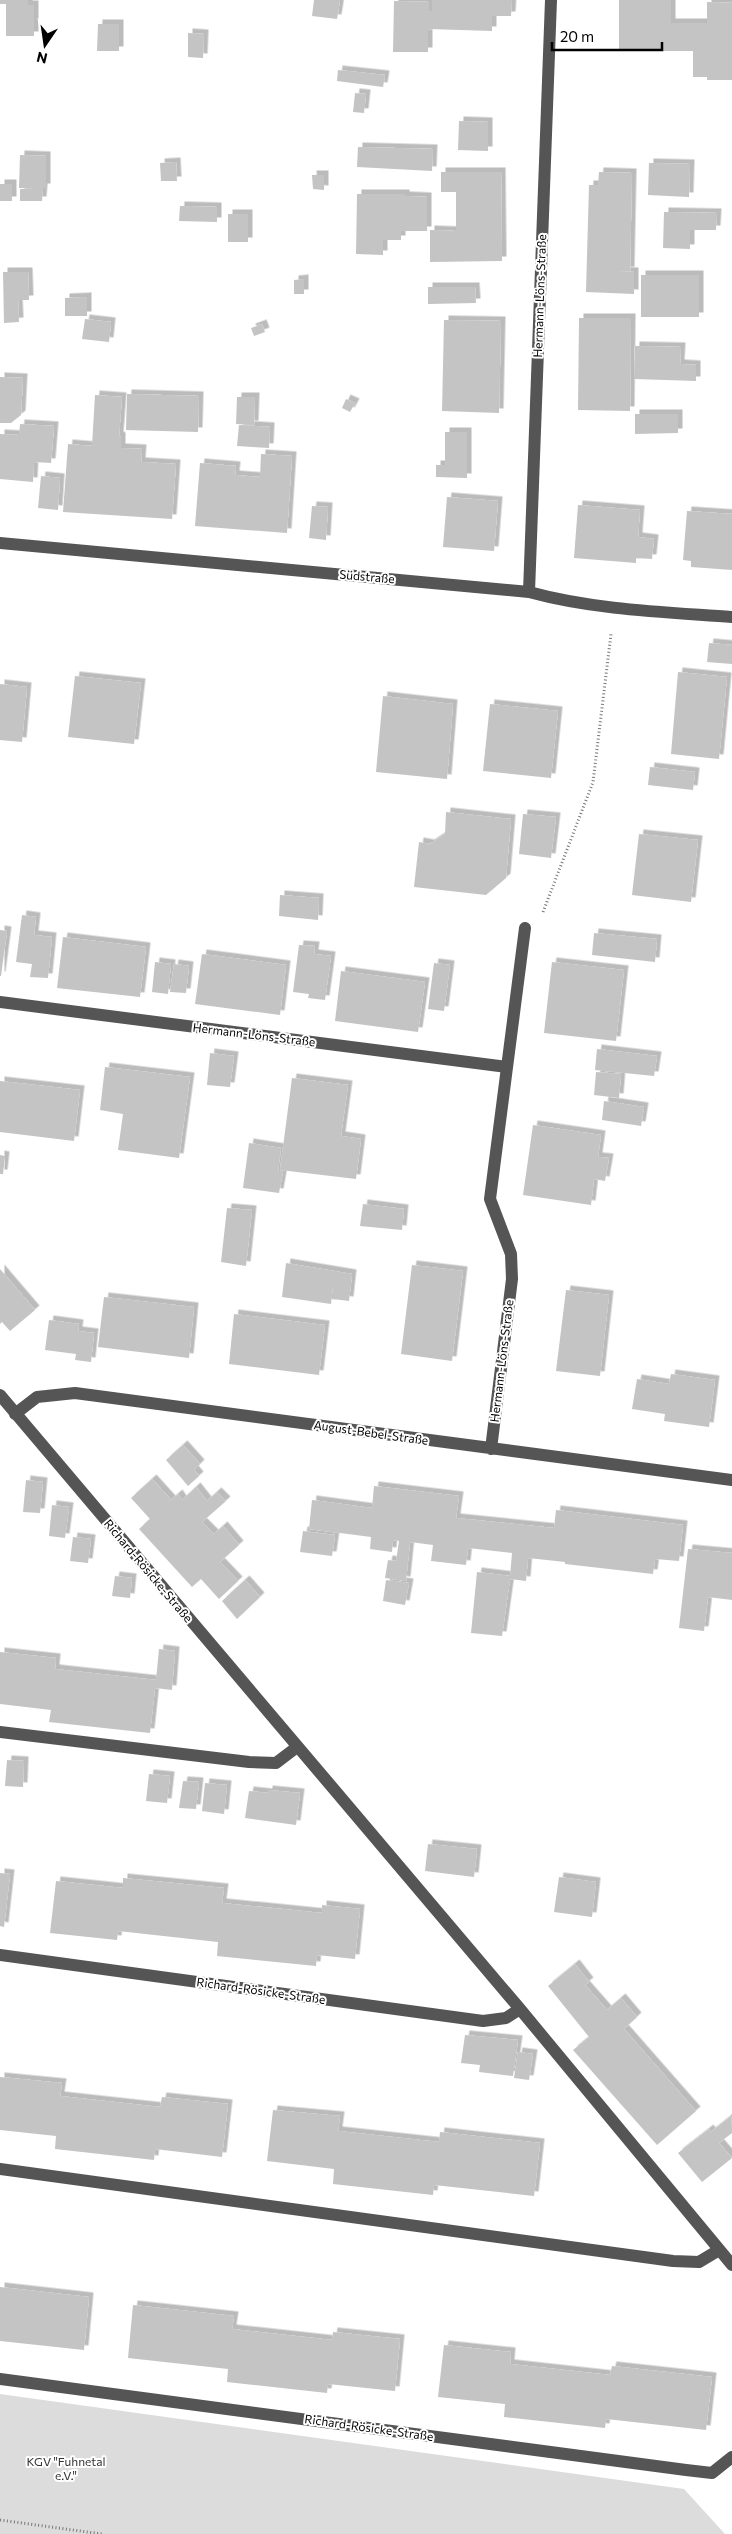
<svg xmlns="http://www.w3.org/2000/svg" width="732" height="2534" font-family="Commissioner,sans-serif">
	<defs>
		<filter id="shadow"><feDropShadow dx="4.5" dy="-4.5" stdDeviation="0" flood-color="#0004"/></filter>
	</defs>
	<rect width="100%" height="100%" fill="#fff"/>
	<path fill="#dcdcdc" d="M 0,2394 L 684,2489 L 725,2534 L 0,2534 Z"/>
	<path fill="#c4c4c4" filter="url(#shadow)" d="M 0,0 L 28,0 L 28,5 L 34,5 L 34,36 L 6,36 L 6,4 L 0,4 Z
		M 314,0 L 340,0 L 337,19 L 312,16 Z
		M 432,0 L 512,0 L 511,16 L 492,16 L 492,31 L 428,29 L 428,52 L 393,52 L 394,1 L 429,2 L 429,11 L 432,11 Z
		M 619,0 L 671,0 L 671,23 L 707,23 L 707,2 L 732,3 L 732,80 L 707,80 L 707,77 L 693,77 L 693,51 L 619,51 Z
		M 98,24 L 119,24 L 119,51 L 97,51 Z
		M 188,33 L 204,34 L 203,58 L 188,57 Z
		M 338,70 L 385,75 L 383,87 L 337,81 Z
		M 355,93 L 366,94 L 364,113 L 353,112 Z
		M 459,121 L 488,122 L 488,151 L 458,150 Z
		M 358,147 L 433,149 L 432,171 L 357,167 Z
		M 20,155 L 46,156 L 46,188 L 43,188 L 42,201 L 20,201 L 20,189 L 37,188 L 19,188 Z
		M 176,162 L 177,181 L 161,181 L 160,163 Z
		M 649,163 L 690,164 L 689,197 L 648,195 Z
		M 441,172 L 501,172 L 502,261 L 430,262 L 430,230 L 456,231 L 456,192 L 441,192 Z
		M 599,172 L 632,173 L 630,271 L 617,271 L 634,272 L 634,294 L 586,292 L 589,185 L 598,185 Z
		M 312,175 L 324,175 L 324,190 L 313,189 Z
		M 0,184 L 12,184 L 12,201 L 0,201 Z
		M 357,194 L 405,194 L 405,196 L 427,197 L 427,231 L 401,231 L 401,240 L 383,240 L 383,255 L 356,254 Z
		M 180,206 L 217,207 L 217,222 L 179,221 Z
		M 664,212 L 717,213 L 716,230 L 690,230 L 690,249 L 663,248 Z
		M 228,214 L 248,214 L 248,242 L 228,242 Z
		M 3,272 L 28,272 L 29,300 L 18,300 L 19,322 L 4,323 Z
		M 641,275 L 699,275 L 699,317 L 641,317 Z
		M 304,279 L 304,294 L 294,294 L 294,280 Z
		M 428,287 L 475,287 L 476,303 L 428,304 Z
		M 87,297 L 87,316 L 65,316 L 65,298 Z
		M 579,318 L 631,318 L 630,411 L 578,410 Z
		M 85,319 L 111,322 L 109,342 L 82,339 Z
		M 444,320 L 501,321 L 499,413 L 442,411 Z
		M 262,324 L 265,332 L 254,336 L 251,328 Z
		M 635,346 L 681,347 L 680,364 L 696,365 L 696,381 L 634,379 Z
		M 0,377 L 23,378 L 21,415 L 11,423 L 0,423 Z
		M 127,394 L 199,396 L 198,432 L 126,430 Z
		M 95,395 L 122,397 L 119,436 L 121,437 L 121,448 L 142,449 L 141,462 L 176,464 L 172,519 L 63,512 L 68,444 L 92,446 Z
		M 237,397 L 255,397 L 254,425 L 236,424 Z
		M 346,399 L 355,403 L 350,412 L 342,408 Z
		M 635,414 L 678,414 L 678,433 L 635,434 Z
		M 20,424 L 54,426 L 51,463 L 34,462 L 33,482 L 0,479 L 0,434 L 19,435 Z
		M 239,425 L 270,427 L 269,448 L 237,446 Z
		M 445,432 L 467,432 L 467,478 L 436,477 L 436,465 L 445,465 Z
		M 261,454 L 292,456 L 287,533 L 195,526 L 200,463 L 236,466 L 235,475 L 260,477 Z
		M 41,476 L 60,478 L 58,510 L 38,508 Z
		M 447,497 L 498,501 L 494,551 L 443,547 Z
		M 578,505 L 640,510 L 638,537 L 654,539 L 652,559 L 636,558 L 636,563 L 574,558 Z
		M 312,506 L 328,507 L 326,540 L 309,538 Z
		M 687,511 L 732,514 L 732,570 L 691,567 L 691,561 L 683,560 Z
		M 709,643 L 732,645 L 732,664 L 707,662 Z
		M 678,672 L 727,677 L 719,759 L 671,754 Z
		M 75,676 L 141,683 L 134,744 L 68,737 Z
		M 0,684 L 27,687 L 22,742 L 0,740 Z
		M 383,696 L 453,704 L 447,779 L 376,772 Z
		M 490,704 L 558,711 L 551,778 L 483,771 Z
		M 650,767 L 695,772 L 693,790 L 648,785 Z
		M 446,812 L 511,819 L 506,878 L 486,895 L 414,887 L 419,842 L 430,844 L 445,834 Z
		M 523,814 L 556,817 L 551,858 L 519,854 Z
		M 639,834 L 698,840 L 691,902 L 632,895 Z
		M 280,895 L 319,898 L 318,920 L 279,916 Z
		M 22,915 L 36,917 L 34,935 L 52,937 L 48,978 L 30,977 L 32,964 L 16,962 Z
		M 0,930 L 7,931 L 1,976 L 0,976 Z
		M 594,933 L 657,939 L 655,962 L 592,955 Z
		M 63,937 L 146,947 L 140,997 L 57,988 Z
		M 299,945 L 315,946 L 314,954 L 331,956 L 325,1000 L 308,998 L 309,994 L 293,992 Z
		M 202,954 L 286,965 L 280,1015 L 195,1004 Z
		M 155,962 L 171,964 L 168,994 L 152,992 Z
		M 552,962 L 624,970 L 616,1041 L 544,1033 Z
		M 434,963 L 450,965 L 444,1011 L 428,1009 Z
		M 174,964 L 189,966 L 186,993 L 170,992 Z
		M 341,971 L 425,982 L 418,1032 L 335,1021 Z
		M 597,1049 L 657,1056 L 654,1076 L 595,1070 Z
		M 210,1053 L 234,1056 L 230,1087 L 207,1085 Z
		M 105,1067 L 190,1077 L 179,1158 L 118,1150 L 123,1114 L 100,1110 Z
		M 596,1072 L 621,1074 L 619,1098 L 594,1095 Z
		M 292,1078 L 348,1085 L 341,1136 L 361,1139 L 356,1179 L 280,1170 Z
		M 0,1081 L 80,1090 L 74,1141 L 0,1132 Z
		M 604,1101 L 644,1107 L 641,1126 L 602,1120 Z
		M 533,1125 L 601,1135 L 598,1157 L 609,1158 L 605,1181 L 594,1179 L 591,1205 L 523,1195 Z
		M 249,1143 L 281,1148 L 278,1171 L 283,1171 L 279,1193 L 243,1188 Z
		M 0,1155 L 5,1156 L 3,1174 L 0,1174 Z
		M 363,1204 L 404,1209 L 402,1230 L 360,1226 Z
		M 227,1208 L 252,1210 L 246,1266 L 221,1262 Z
		M 286,1263 L 352,1274 L 349,1301 L 333,1299 L 333,1285 L 331,1304 L 282,1297 Z
		M 412,1265 L 463,1271 L 452,1361 L 401,1354 Z
		M 0,1269 L 35,1310 L 10,1331 L 2,1322 L 0,1324 Z
		M 566,1290 L 609,1295 L 600,1376 L 556,1371 Z
		M 104,1297 L 194,1307 L 189,1358 L 98,1347 Z
		M 234,1314 L 325,1325 L 319,1375 L 229,1364 Z
		M 49,1320 L 79,1324 L 78,1331 L 94,1333 L 91,1362 L 75,1360 L 76,1354 L 45,1350 Z
		M 671,1374 L 715,1380 L 709,1427 L 664,1421 L 665,1414 L 632,1409 L 637,1379 L 669,1384 Z
		M 183,1445 L 200,1464 L 194,1470 L 199,1476 L 188,1486 L 166,1460 Z
		M 152,1479 L 171,1500 L 178,1494 L 182,1500 L 196,1487 L 207,1501 L 217,1492 L 226,1501 L 202,1522 L 214,1534 L 223,1526 L 239,1545 L 220,1562 L 238,1581 L 219,1599 L 201,1579 L 192,1587 L 139,1529 L 150,1519 L 131,1498 Z
		M 26,1480 L 43,1482 L 40,1513 L 23,1512 Z
		M 374,1486 L 459,1496 L 456,1518 L 554,1528 L 556,1510 L 683,1525 L 679,1561 L 655,1559 L 653,1574 L 565,1564 L 565,1562 L 528,1558 L 526,1581 L 510,1579 L 502,1636 L 471,1633 L 477,1572 L 510,1576 L 512,1553 L 468,1548 L 466,1565 L 431,1561 L 433,1545 L 410,1542 L 406,1581 L 385,1578 L 388,1560 L 396,1561 L 399,1541 L 393,1540 L 392,1552 L 370,1549 L 371,1537 L 309,1529 L 312,1500 L 372,1508 Z
		M 52,1505 L 69,1507 L 65,1538 L 49,1536 Z
		M 303,1531 L 335,1535 L 332,1556 L 300,1552 Z
		M 73,1537 L 91,1539 L 88,1563 L 70,1561 Z
		M 688,1549 L 732,1553 L 732,1600 L 708,1597 L 704,1631 L 679,1628 Z
		M 115,1576 L 132,1578 L 130,1598 L 112,1596 Z
		M 245,1580 L 260,1597 L 237,1619 L 222,1601 Z
		M 386,1580 L 409,1583 L 405,1605 L 383,1601 Z
		M 159,1649 L 175,1651 L 172,1690 L 155,1688 L 150,1733 L 49,1722 L 51,1710 L 0,1704 L 0,1652 L 56,1658 L 55,1669 L 156,1680 Z
		M 7,1760 L 24,1761 L 23,1787 L 5,1786 Z
		M 149,1774 L 170,1776 L 167,1803 L 146,1801 Z
		M 183,1781 L 199,1782 L 196,1809 L 179,1808 Z
		M 205,1783 L 227,1785 L 224,1814 L 202,1811 Z
		M 268,1790 L 300,1793 L 296,1825 L 245,1818 L 249,1791 L 268,1793 Z
		M 428,1844 L 477,1849 L 474,1877 L 425,1871 Z
		M 0,1873 L 10,1874 L 4,1927 L 0,1926 Z
		M 559,1877 L 596,1882 L 592,1917 L 554,1912 Z
		M 123,1878 L 224,1888 L 222,1903 L 322,1913 L 322,1905 L 360,1909 L 355,1959 L 317,1955 L 316,1966 L 217,1956 L 218,1942 L 118,1931 L 117,1940 L 50,1933 L 56,1881 L 123,1888 Z
		M 575,1964 L 589,1982 L 585,1985 L 607,2010 L 621,1998 L 637,2017 L 624,2029 L 696,2111 L 657,2145 L 573,2050 L 589,2037 L 548,1986 Z
		M 465,2035 L 518,2040 L 513,2076 L 479,2072 L 480,2065 L 461,2063 Z
		M 518,2052 L 533,2054 L 529,2080 L 514,2078 Z
		M 0,2077 L 62,2083 L 60,2096 L 160,2107 L 162,2097 L 228,2104 L 222,2157 L 155,2149 L 154,2160 L 55,2149 L 56,2136 L 0,2130 Z
		M 273,2110 L 340,2116 L 338,2131 L 439,2142 L 440,2132 L 540,2143 L 534,2196 L 434,2185 L 433,2195 L 333,2184 L 334,2169 L 267,2161 Z
		M 731,2116 L 732,2133 L 719,2143 L 732,2158 L 702,2182 L 678,2153 L 709,2129 L 711,2132 Z
		M 0,2287 L 89,2297 L 84,2350 L 0,2341 Z
		M 133,2305 L 234,2316 L 232,2329 L 332,2340 L 333,2332 L 400,2339 L 395,2391 L 328,2384 L 327,2393 L 227,2382 L 228,2369 L 128,2358 Z
		M 444,2345 L 511,2352 L 510,2364 L 610,2375 L 612,2366 L 712,2377 L 706,2430 L 606,2419 L 605,2428 L 504,2417 L 505,2404 L 438,2397 Z"/>
	<g fill="none" stroke-linecap="round" stroke-linejoin="round">
		<path stroke="#777" stroke-width="3" stroke-dasharray="1 2.5" stroke-linecap="butt" d="M 543,912 L 593,782 L 611,634
			M 0,2520 L 102,2534"/>
		<path stroke="#555" stroke-width="12" d="M 0,543 L 529,592 C 595,610 664,612 732,617
			M 529,592 L 551,0
			M 0,1002 L 507,1067
			M 0,1395 L 520,2009 L 732,2265
			M 15,1414 L 37,1397 L 75,1393 L 732,1480
			M 491,1449 L 512,1279 L 511,1254 L 490,1199 L 525,928
			M 0,1732 L 249,1762 L 276,1763 L 297,1747
			M 0,1955 L 483,2021 L 506,2018 L 520,2009
			M 0,2169 L 673,2261 L 699,2262 L 719,2250
			M 0,2379 L 686,2470 L 712,2473 L 732,2457"/>
	</g>
	<g text-anchor="middle" stroke-width="4" stroke-linejoin="round" paint-order="stroke">
		<g font-size="12" fill="#000" stroke="#fff">
			<text transform="translate(540 296) rotate(-88)" y="4">Hermann-Löns-Straße</text>
			<text transform="translate(367 577) rotate(5)" y="4">Südstraße</text>
			<text transform="translate(254 1035) rotate(7)" y="4">Hermann-Löns-Straße</text>
			<text transform="translate(502 1361) rotate(-83)" y="4">Hermann-Löns-Straße</text>
			<text transform="translate(371 1433) rotate(8)" y="4">August-Bebel-Straße</text>
			<text transform="translate(148 1571) rotate(50)" y="4">Richard-Rösicke-Straße</text>
			<text transform="translate(261 1991) rotate(8)" y="4">Richard-Rösicke-Straße</text>
			<text transform="translate(369 2428) rotate(8)" y="4">Richard-Rösicke-Straße</text>
		</g>
		<g font-size="12" fill="#333" stroke="#fff">
			<text x="66" y="2466">KGV "Fuhnetal<tspan x="66" dy="14">e.V."</tspan></text>
		</g>
	</g>
	<g transform="translate(45 45) rotate(193)" stroke="#ffffff" stroke-width="4" paint-order="stroke">
	<path d="M0-4L9 19L0 12L-9 19Z" fill="#000000"/>
	<text y="-8" font-size="14" font-weight="bold" text-anchor="middle" fill="#000000">N</text>
	</g>
	<path d="M552 42v8h110v-8" fill="none" stroke="#000000" stroke-width="2.5"/>
	<text x="560" y="42" font-size="15" fill="#000000" stroke="#ffffff" stroke-width="4" paint-order="stroke">20 m</text>
</svg>
